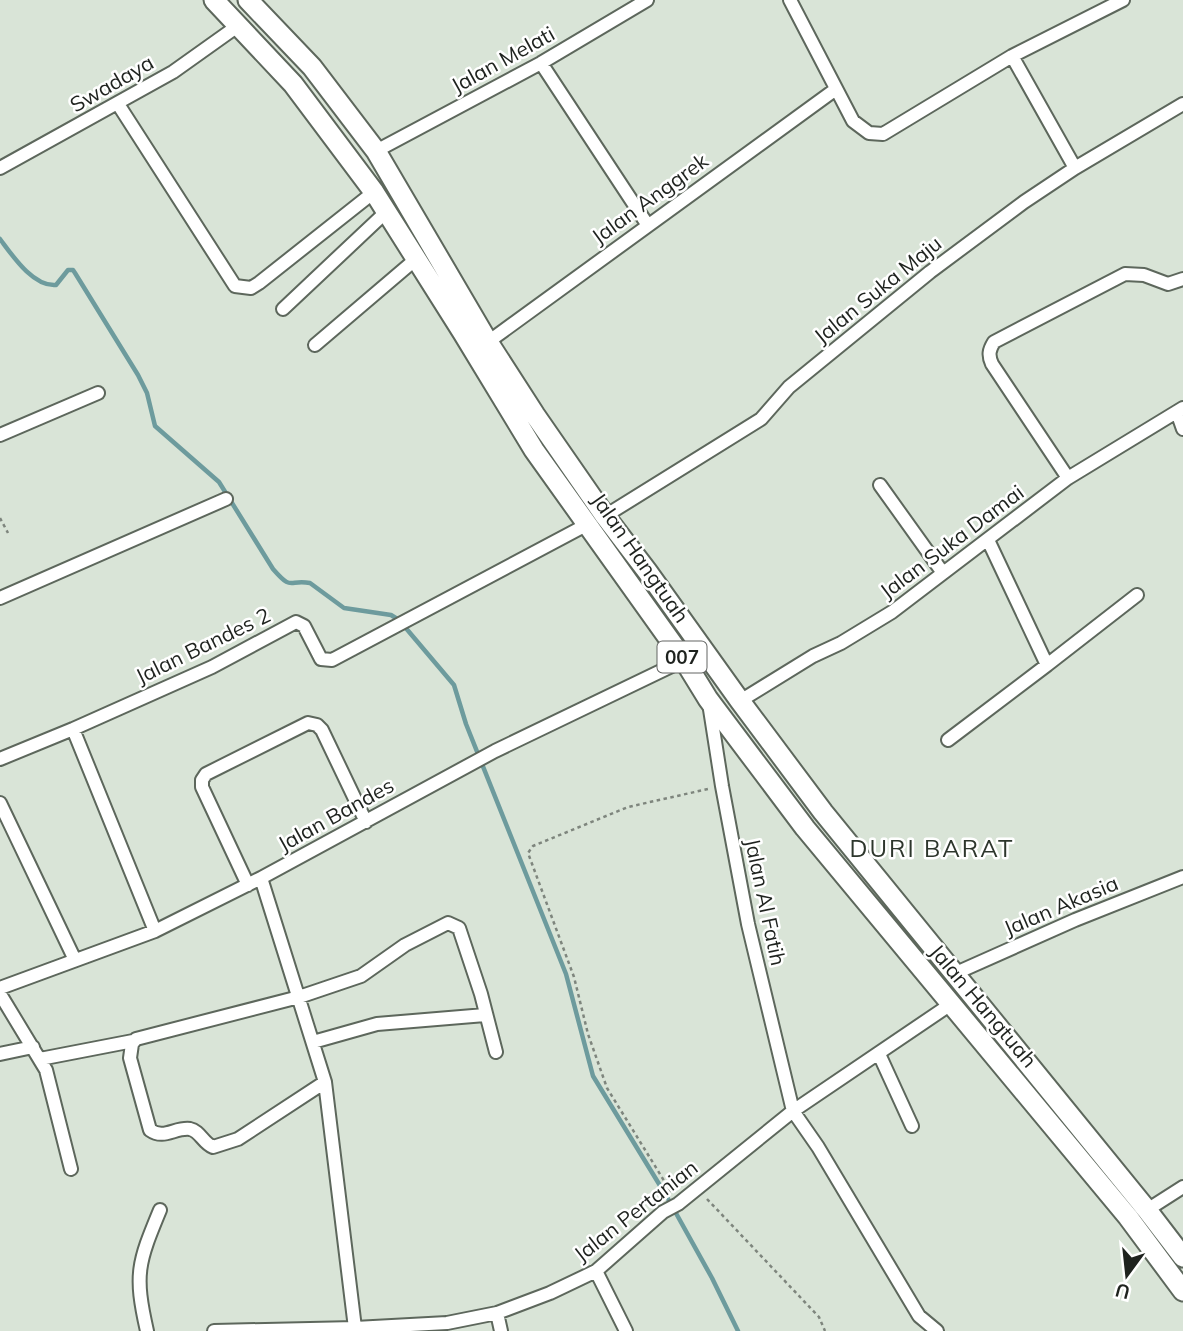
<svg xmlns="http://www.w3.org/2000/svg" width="1183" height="1331" font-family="Mulish,sans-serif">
	<rect width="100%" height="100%" fill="#d9e4d7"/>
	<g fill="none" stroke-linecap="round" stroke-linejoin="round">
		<path stroke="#6d9b9d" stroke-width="4.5" d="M 0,239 C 12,255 33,287 56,285 L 68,270 L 73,270 L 75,273 L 138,375 L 147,393 L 155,426 L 219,482 L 273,569 C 293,592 288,579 310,583 L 344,608 L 391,615 L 399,620 L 454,685 L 466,724 L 566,974 L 593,1076 L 667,1197 L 712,1278 L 738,1331"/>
		<defs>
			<path id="minor" d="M 790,0 L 853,121 L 869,133 L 883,134 L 1012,56 L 1123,0
				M 1012,56 L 1075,168
				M 541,63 L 647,224
				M 118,104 L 235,286 L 251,288 L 259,283 L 374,192
				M 376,151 L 541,63 L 647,0
				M 0,168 L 173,72 L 239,25
				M 283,309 L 386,212
				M 488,342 L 836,89
				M 315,345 L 416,259
				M 1177,412 L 1183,429
				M 0,435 L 98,393
				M 1068,478 L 992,364 C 988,355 989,350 994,342 L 1125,274 L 1144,275 L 1168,284 L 1183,279
				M 880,485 L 943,573
				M 605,516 L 761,419 L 789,387 L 930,272 L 1024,202 L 1075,168 L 1183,104
				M 0,598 L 226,499
				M 1047,665 L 1137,595
				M 740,701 L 813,656 L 841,643 L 892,612 L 1068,478 L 1183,408
				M 709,703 L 722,786 L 748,924 L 793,1111 L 818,1147 L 919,1316 L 937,1331
				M 73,729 L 155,931
				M 948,740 L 1047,665 L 988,540
				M 0,759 L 73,729 L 212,667 L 296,622 L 304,626 L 321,659 L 332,660 L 588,524
				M 0,803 L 75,960
				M 261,878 L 325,1082 L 355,1328
				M 248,885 L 202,787 L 202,780 L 206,774 L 308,723 L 317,725 L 322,730 L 366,822
				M 956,973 L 1075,920 L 1183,877
				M 0,988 L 155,931 L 261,878 L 495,751 L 684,660
				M 0,994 L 46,1070 L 71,1169
				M 313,1042 L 377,1024 L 485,1015
				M 0,1054 L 33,1047
				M 879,1054 L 912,1126
				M 40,1059 L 133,1041
				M 325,1082 L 238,1139 L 213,1147 C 203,1143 200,1131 190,1129 C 175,1127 164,1140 150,1130 L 130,1058 L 132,1044 L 136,1039 L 299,997 L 361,976 L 405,945 L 448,923 L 459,928 L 481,994 L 496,1052
				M 1147,1210 L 1183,1187
				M 596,1271 L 626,1331
				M 497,1313 L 501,1331
				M 147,1331 C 134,1274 138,1263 160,1210
				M 214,1331 L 355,1328 L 447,1323 L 497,1313 L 550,1293 L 596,1271 L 663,1212 L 678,1204 L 793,1111 L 951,1004"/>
			<path id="trunk" d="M 214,0 L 293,84 L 374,192 L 463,333 L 534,450 L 684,660 L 708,699 L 805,828 L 1128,1217 L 1183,1291
				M 248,0 L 312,67 L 376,151 L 488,342 L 535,415 L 605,516 L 647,571 L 740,701 L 823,812 L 1147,1210 L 1183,1257"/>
		</defs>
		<use href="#minor" stroke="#5d675c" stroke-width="16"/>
		<use href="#trunk" stroke="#5d675c" stroke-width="23"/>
		<path stroke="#7e857d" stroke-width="2.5" stroke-dasharray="3.5 3.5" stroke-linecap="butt" d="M 0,518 L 8,533
			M 671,1192 L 607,1088 L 588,1034 L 574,977 L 528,853 L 533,846 L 628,807 L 708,789
			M 707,1199 L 819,1317 L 825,1331"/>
		<use href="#minor" stroke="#fff" stroke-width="12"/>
		<use href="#trunk" stroke="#fff" stroke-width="19"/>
	</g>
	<g text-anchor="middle" stroke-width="5" stroke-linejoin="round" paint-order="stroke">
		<rect fill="#fff" stroke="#626462" stroke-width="2" x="657.5" y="641.5" width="49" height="31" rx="5"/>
		<g font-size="19" font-weight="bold" fill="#1e221e">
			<text x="682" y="664">007</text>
		</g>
		<g font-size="21" fill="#1e221e" stroke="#fff">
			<text transform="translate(503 60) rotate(-29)" y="7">Jalan Melati</text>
			<text transform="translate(112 84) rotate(-30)" y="7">Swadaya</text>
			<text transform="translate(650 199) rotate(-36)" y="7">Jalan Anggrek</text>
			<text transform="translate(878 290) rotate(-39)" y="7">Jalan Suka Maju</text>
			<text transform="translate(952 542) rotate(-37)" y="7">Jalan Suka Damai</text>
			<text transform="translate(640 558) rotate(55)" y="7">Jalan Hangtuah</text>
			<text transform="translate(203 646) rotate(-26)" y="7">Jalan Bandes 2</text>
			<text transform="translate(336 815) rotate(-29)" y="7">Jalan Bandes</text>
			<text transform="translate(765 902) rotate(78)" y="7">Jalan Al Fatih</text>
			<text transform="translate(1061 906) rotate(-23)" y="7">Jalan Akasia</text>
			<text transform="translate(983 1006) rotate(50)" y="7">Jalan Hangtuah</text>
			<text transform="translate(636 1211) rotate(-38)" y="7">Jalan Pertanian</text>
		</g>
		<g font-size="24" letter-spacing="2" fill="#2d362c" stroke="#fff">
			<text x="932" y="857">DURI BARAT</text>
		</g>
	</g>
	<g transform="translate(1127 1275) rotate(195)" stroke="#ffffff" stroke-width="5" paint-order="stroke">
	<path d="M0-5L12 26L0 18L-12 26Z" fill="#1e221e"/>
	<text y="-10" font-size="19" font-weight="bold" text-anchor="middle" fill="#1e221e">U</text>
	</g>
</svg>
